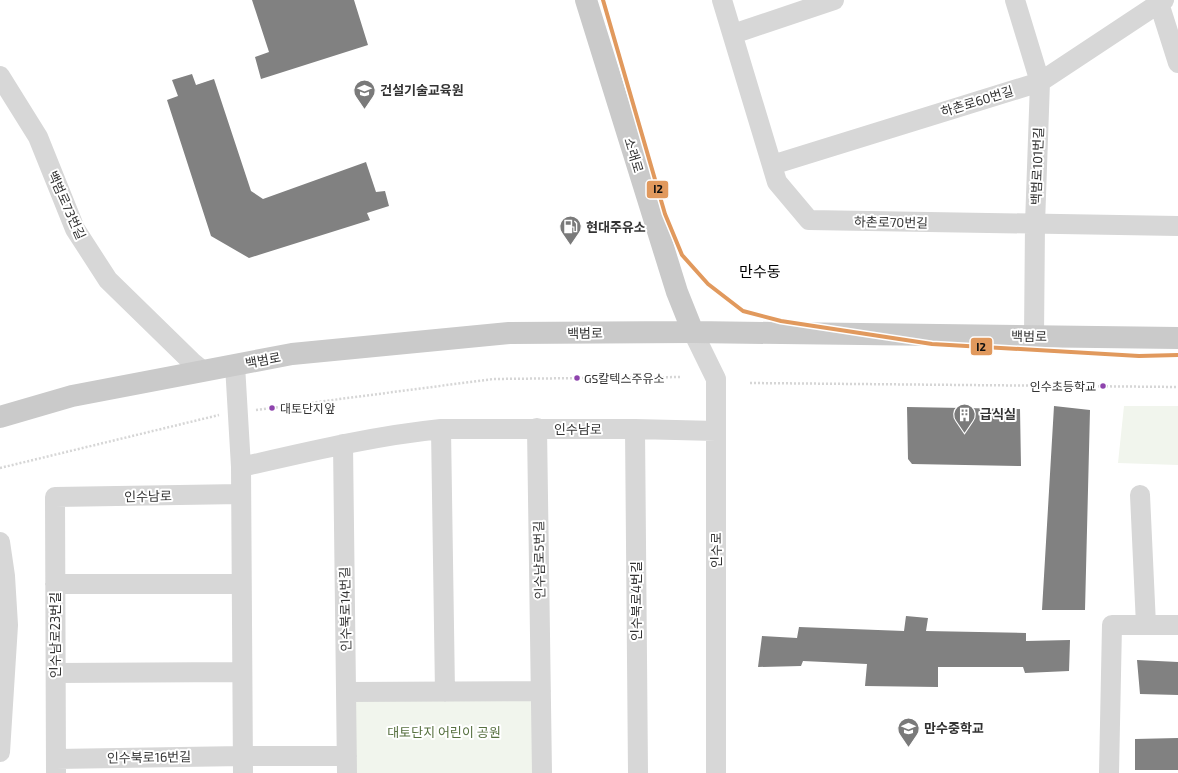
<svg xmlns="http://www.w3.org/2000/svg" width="1178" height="773" font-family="'Exo 2','Noto Sans KR',sans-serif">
	<rect width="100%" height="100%" fill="#fff"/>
	<path fill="#f1f5ed" d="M 1124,406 L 1178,406 L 1178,465 L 1118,463 Z
		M 541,691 L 542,773 L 347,773 L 346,692 Z"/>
	<path fill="#818181" d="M 252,0 L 354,0 L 368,45 L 261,79 L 255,57 L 269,52 Z
		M 192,74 L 196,85 L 214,79 L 251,191 L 263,199 L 366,162 L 376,192 L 385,191 L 389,206 L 367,213 L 370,220 L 249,258 L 211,236 L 167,100 L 178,96 L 172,80 Z
		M 1054,406 L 1090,410 L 1085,610 L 1042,610 Z
		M 907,407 L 1020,409 L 1021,466 L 912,464 L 908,459 Z
		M 906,616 L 928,618 L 926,631 L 1026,633 L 1026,641 L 1070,640 L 1069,671 L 1025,673 L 1023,667 L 938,667 L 938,687 L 865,686 L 867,664 L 803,661 L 801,666 L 758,667 L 762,636 L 797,638 L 799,627 L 904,631 Z
		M 1137,660 L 1178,662 L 1178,695 L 1140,694 Z
		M 1178,738 L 1178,770 L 1135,770 L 1135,739 Z"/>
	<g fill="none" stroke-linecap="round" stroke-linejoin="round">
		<path stroke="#d6d6d6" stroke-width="2.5" stroke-dasharray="2 2" stroke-linecap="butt" d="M 750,383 L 1178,387
			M 256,410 L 493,379 L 682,377
			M 0,468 L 219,415"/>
		<path stroke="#d7d7d7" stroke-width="20" d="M 722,0 L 777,182 L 809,220 L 1178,226
			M 1015,0 L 1040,82 L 1035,224 L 1034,336
			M 1158,0 L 1178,63
			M 733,34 L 834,0
			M 0,76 L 38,137 L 75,229 L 108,280 L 192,362 L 203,371
			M 772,165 L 1040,82 L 1164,0
			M 693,332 L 716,379 L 716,773
			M 235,365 L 241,467 L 243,773
			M 537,428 L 542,773
			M 441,429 L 445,692
			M 635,429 L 638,773
			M 343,444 L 347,773
			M 241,467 C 307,452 373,436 441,429 L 635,429 L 716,431
			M 1140,495 L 1146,625
			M 0,542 L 5,576 L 8,625 L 0,752
			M 55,584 L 241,584
			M 56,673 L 242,672
			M 346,692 L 541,691
			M 56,759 L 243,756 L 347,756
			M 56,773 L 55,497 L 241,494
			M 1109,773 L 1112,625 L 1178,625"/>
		<path stroke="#cacaca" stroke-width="22" d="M 586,0 L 677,292 L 693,332
			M 0,417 L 72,396 L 292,354 L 509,333 L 693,332 L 1178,338"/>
		<defs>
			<path id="rail-1" d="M 603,0 L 665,214 L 682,255 L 708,284 L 743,311 L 781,321 L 932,344 L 1139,356 L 1178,355"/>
		</defs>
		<use href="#rail-1" stroke="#fff" stroke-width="7"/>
		<use href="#rail-1" stroke="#e1995d" stroke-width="4"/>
	</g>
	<defs>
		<symbol id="school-pin" viewBox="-11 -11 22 30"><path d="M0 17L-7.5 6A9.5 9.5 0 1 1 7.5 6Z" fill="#7a7a7a" stroke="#fff"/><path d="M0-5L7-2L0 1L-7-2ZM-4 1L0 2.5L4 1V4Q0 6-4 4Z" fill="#fff"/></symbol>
		<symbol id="fuel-pin" viewBox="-11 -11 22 30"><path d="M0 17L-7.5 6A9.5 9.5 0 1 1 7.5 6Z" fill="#7a7a7a" stroke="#fff"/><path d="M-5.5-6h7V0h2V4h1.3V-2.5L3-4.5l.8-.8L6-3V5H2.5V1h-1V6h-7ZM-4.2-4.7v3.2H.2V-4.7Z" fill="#fff"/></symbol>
		<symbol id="building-pin" viewBox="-11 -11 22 30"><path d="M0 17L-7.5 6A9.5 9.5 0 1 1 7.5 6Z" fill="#7a7a7a" stroke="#fff"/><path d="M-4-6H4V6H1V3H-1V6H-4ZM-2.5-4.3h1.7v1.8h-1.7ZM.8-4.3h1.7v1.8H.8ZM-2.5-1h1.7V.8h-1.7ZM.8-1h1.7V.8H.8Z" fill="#fff"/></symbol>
	</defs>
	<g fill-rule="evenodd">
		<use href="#school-pin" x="352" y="78" width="25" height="34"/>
		<use href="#fuel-pin" x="558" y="214" width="25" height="34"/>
		<use href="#building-pin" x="952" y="402" width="25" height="34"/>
		<use href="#school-pin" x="896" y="716" width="25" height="34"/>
	</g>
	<g fill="#8e44ad" stroke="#fff" stroke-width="1.5">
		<circle cx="577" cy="378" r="3.5"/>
		<circle cx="1103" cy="386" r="3.5"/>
		<circle cx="272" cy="408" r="3.5"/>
	</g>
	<g text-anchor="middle" stroke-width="4" stroke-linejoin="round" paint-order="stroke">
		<g font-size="12" fill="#333" stroke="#fff" text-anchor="start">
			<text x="584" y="383">GS칼텍스주유소</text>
			<text x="1096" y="391" text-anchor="end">인수초등학교</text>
			<text x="280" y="413">대토단지앞</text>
		</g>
		<g font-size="13" font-weight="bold" fill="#333" stroke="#fff" text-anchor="start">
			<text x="380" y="95">건설기술교육원</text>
			<text x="586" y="232">현대주유소</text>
			<text x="980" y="419">급식실</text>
			<text x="924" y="733">만수중학교</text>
		</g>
		<g font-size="13" fill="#333" stroke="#fff">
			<text transform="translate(977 101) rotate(-17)" y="5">하촌로60번길</text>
			<text transform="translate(634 155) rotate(73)" y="5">소래로</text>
			<text transform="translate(1037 166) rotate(-88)" y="5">백범로101번길</text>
			<text transform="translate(67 205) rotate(66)" y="5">백범로73번길</text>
			<text transform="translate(891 222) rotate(1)" y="5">하촌로70번길</text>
			<text transform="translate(585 333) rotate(-1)" y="5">백범로</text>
			<text transform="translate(1029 336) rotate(1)" y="5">백범로</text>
			<text transform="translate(263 360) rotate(-11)" y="5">백범로</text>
			<text x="578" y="434">인수남로</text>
			<text transform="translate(148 496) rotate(-1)" y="5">인수남로</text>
			<text transform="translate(716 550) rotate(-90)" y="5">인수로</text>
			<text transform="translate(539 560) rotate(-91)" y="5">인수남로5번길</text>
			<text transform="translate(636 601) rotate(-90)" y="5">인수북로4번길</text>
			<text transform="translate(345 609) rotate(-91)" y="5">인수북로14번길</text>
			<text transform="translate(55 635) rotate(-90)" y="5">인수남로23번길</text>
			<text transform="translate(149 757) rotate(-1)" y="5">인수북로16번길</text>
		</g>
		<g font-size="13" fill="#56703f" stroke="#fff">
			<text x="444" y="737">대토단지 어린이 공원</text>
		</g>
		<g font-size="15" fill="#000" stroke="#fff">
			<text x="760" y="277">만수동</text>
		</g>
	</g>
	<g stroke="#fff" stroke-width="1.5">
		<rect x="646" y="180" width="23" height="19" rx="4" fill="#e1995d"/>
		<rect x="970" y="337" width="23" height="19" rx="4" fill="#e1995d"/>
	</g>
	<g font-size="11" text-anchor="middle" font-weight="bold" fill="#111">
		<text x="658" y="193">I2</text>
		<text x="981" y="351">I2</text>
	</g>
</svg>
